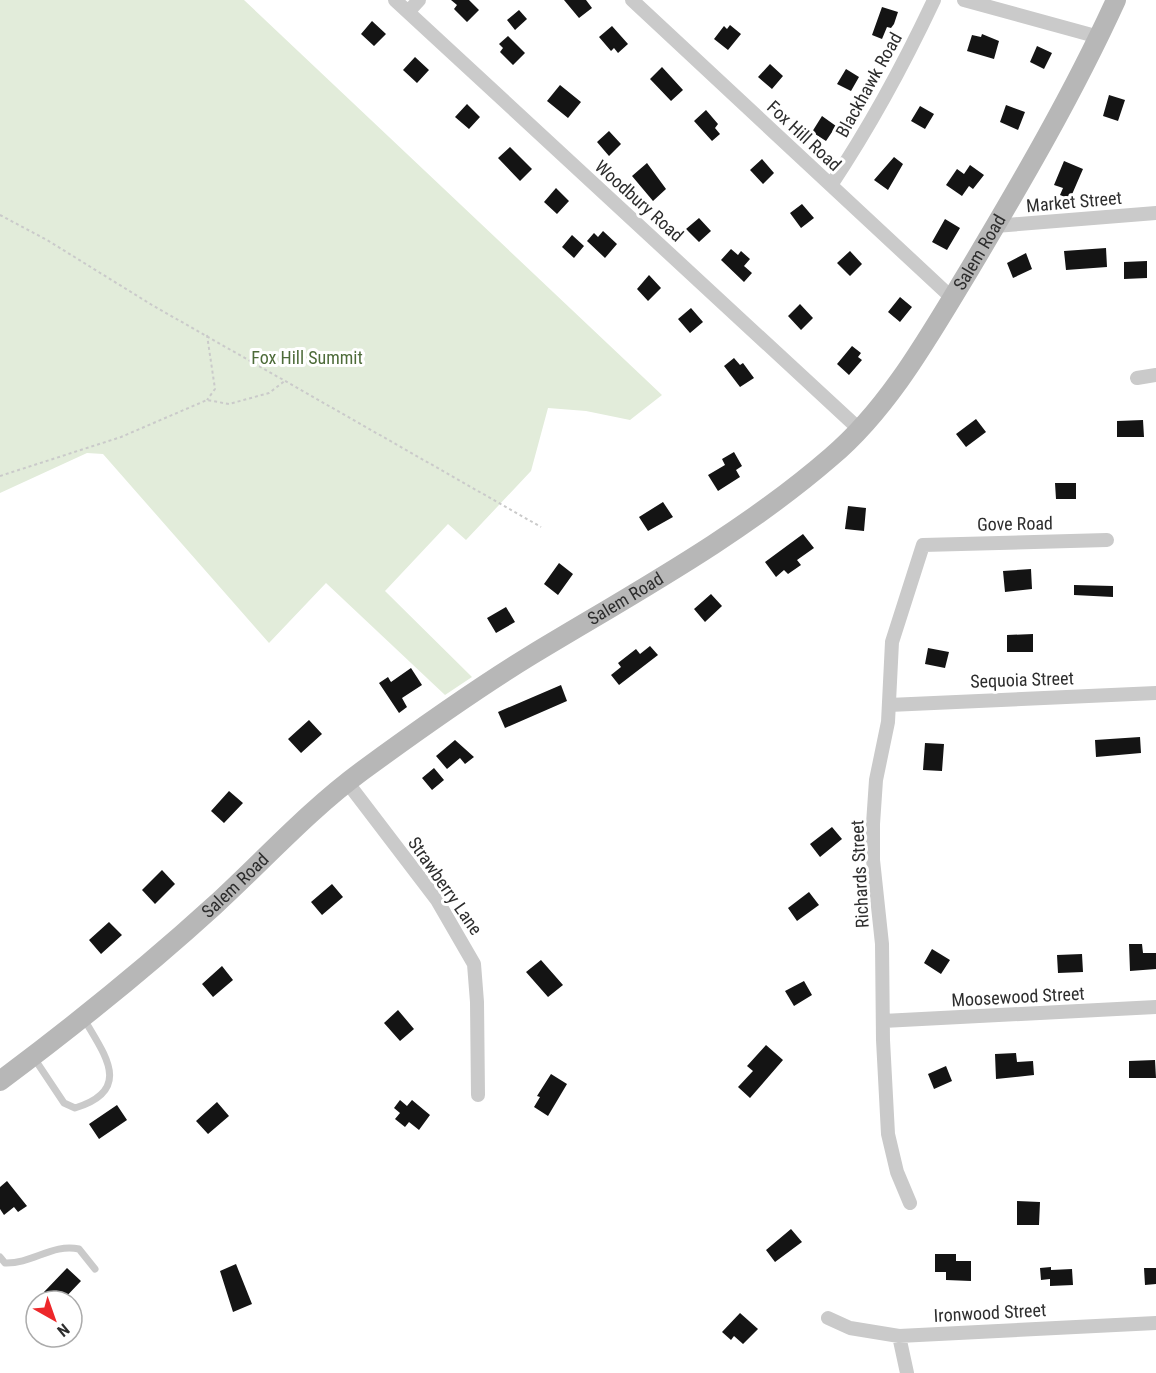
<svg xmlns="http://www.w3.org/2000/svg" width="1156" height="1373" font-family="'Roboto Condensed',sans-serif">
	<rect width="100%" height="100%" fill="#fff"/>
	<path fill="#e2ecda" d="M 0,0 L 244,0 L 662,395 L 630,420 L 586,411 L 548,408 L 531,471 L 466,540 L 448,524 L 385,591 L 472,677 L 445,695 L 326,583 L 269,643 L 103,454 L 87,453 L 0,493 Z"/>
	<path fill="#141414" d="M 451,0 L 469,0 L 479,10 L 467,22 L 454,9 L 457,5 Z
		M 564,0 L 586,0 L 592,8 L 579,18 Z
		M 882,7 L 898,12 L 894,24 L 891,28 L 887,27 L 882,39 L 872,35 Z
		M 519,10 L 527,19 L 515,30 L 507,20 Z
		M 372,21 L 386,34 L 374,46 L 361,34 Z
		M 730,25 L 741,34 L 728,50 L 714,39 L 724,26 L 727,29 Z
		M 612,26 L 628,44 L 618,53 L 614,48 L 611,51 L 599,37 Z
		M 982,34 L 999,41 L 994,59 L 967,51 L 972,35 L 981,37 Z
		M 508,36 L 525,53 L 513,65 L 500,52 L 503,48 L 499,44 Z
		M 1037,46 L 1052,53 L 1044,69 L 1030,62 Z
		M 415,57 L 429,70 L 417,83 L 403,70 Z
		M 770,64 L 783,76 L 772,89 L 758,77 Z
		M 662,67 L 683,90 L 671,101 L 650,79 Z
		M 846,69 L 859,77 L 851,91 L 837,84 Z
		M 560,85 L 581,102 L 568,118 L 547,101 Z
		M 1109,95 L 1125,100 L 1118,121 L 1103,116 Z
		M 467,104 L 480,117 L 469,129 L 455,117 Z
		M 1006,105 L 1025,112 L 1018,130 L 1000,122 Z
		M 920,106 L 934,114 L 925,129 L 911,121 Z
		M 706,110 L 718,124 L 715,128 L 720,134 L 712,141 L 694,121 Z
		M 822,116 L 836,126 L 826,141 L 812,132 Z
		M 609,131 L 621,144 L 609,156 L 597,142 Z
		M 510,147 L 532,169 L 520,181 L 498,158 Z
		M 894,157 L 903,164 L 888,190 L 874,180 Z
		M 762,159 L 774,173 L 763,184 L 750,170 Z
		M 1064,161 L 1083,169 L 1070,199 L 1060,195 L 1063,188 L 1054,185 Z
		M 647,163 L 666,189 L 653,201 L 632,176 Z
		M 970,165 L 984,175 L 973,189 L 969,186 L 962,196 L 946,185 L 957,169 L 964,174 Z
		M 556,188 L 569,201 L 557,214 L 544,202 Z
		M 802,204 L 814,218 L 801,228 L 790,213 Z
		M 699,218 L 711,231 L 699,242 L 686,229 Z
		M 945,219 L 960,228 L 947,250 L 932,242 Z
		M 603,231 L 617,244 L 605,258 L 587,241 L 594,233 L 598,237 Z
		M 572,235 L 584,246 L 574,258 L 562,247 Z
		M 1106,248 L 1107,267 L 1066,270 L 1064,251 Z
		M 731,249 L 738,255 L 741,251 L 750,259 L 744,266 L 752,273 L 744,282 L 721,260 Z
		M 850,251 L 862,264 L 850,276 L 837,263 Z
		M 1026,253 L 1032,269 L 1013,278 L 1007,263 Z
		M 1147,261 L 1147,278 L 1124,279 L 1124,262 Z
		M 649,275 L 661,288 L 648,301 L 637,289 Z
		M 900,297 L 912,307 L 900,322 L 888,312 Z
		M 800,304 L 813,318 L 801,330 L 788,316 Z
		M 691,308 L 703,322 L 690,333 L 678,319 Z
		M 852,346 L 861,353 L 858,357 L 862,360 L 849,375 L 837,364 Z
		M 734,358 L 740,365 L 743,363 L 754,378 L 740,387 L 724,366 Z
		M 976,419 L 986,432 L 966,447 L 956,434 Z
		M 1143,420 L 1144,437 L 1117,437 L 1117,421 Z
		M 734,452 L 742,466 L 736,470 L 740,477 L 718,491 L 708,475 L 725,465 L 722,459 Z
		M 1055,483 L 1076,483 L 1076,499 L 1056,499 Z
		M 663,502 L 673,517 L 648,531 L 639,517 Z
		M 848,506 L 866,508 L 864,531 L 845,529 Z
		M 803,534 L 814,548 L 797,560 L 801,565 L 788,574 L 784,570 L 776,577 L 765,562 Z
		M 559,563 L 573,574 L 558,595 L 544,584 Z
		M 1031,569 L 1032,589 L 1005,592 L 1003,571 Z
		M 1074,585 L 1113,586 L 1113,597 L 1074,595 Z
		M 711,594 L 722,606 L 705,622 L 694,609 Z
		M 506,607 L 515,622 L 496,633 L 487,618 Z
		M 1033,634 L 1033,652 L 1007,652 L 1007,635 Z
		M 650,646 L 658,655 L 619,685 L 611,675 L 621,667 L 618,663 L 636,649 L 640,654 Z
		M 928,648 L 949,652 L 945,668 L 925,664 Z
		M 411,668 L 422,685 L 402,698 L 407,707 L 399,713 L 379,683 L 388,677 L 391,682 Z
		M 561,685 L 567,701 L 505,728 L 498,712 Z
		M 309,720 L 322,734 L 301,753 L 288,739 Z
		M 1140,737 L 1141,753 L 1096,757 L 1095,740 Z
		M 455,740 L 474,757 L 465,764 L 460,758 L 447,769 L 436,756 Z
		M 925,743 L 944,744 L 942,771 L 923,770 Z
		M 434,768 L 444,780 L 432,790 L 422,778 Z
		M 229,791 L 243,803 L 224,823 L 211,811 Z
		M 832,827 L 842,839 L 820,857 L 810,844 Z
		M 162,870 L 175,884 L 155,904 L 142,890 Z
		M 332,884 L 343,897 L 322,915 L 311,902 Z
		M 809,892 L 819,905 L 797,921 L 788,908 Z
		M 109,922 L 122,935 L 101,954 L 89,940 Z
		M 1129,944 L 1142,944 L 1143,953 L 1156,953 L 1156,969 L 1130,971 Z
		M 932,949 L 950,960 L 941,974 L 924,963 Z
		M 1082,954 L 1083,972 L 1058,973 L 1057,955 Z
		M 541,960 L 563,985 L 548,997 L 526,972 Z
		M 222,966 L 233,980 L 213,997 L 202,984 Z
		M 804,981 L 812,995 L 794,1006 L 785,991 Z
		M 398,1010 L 414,1029 L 400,1041 L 384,1023 Z
		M 766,1045 L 783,1060 L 750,1098 L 738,1087 L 753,1071 L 747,1066 Z
		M 1016,1053 L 1017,1062 L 1033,1061 L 1034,1075 L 996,1079 L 995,1054 Z
		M 1155,1060 L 1156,1078 L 1129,1078 L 1129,1061 Z
		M 946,1066 L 952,1081 L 934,1089 L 928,1074 Z
		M 551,1074 L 567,1084 L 548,1116 L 534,1107 L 540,1097 L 537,1096 Z
		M 400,1100 L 407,1106 L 412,1100 L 430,1115 L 419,1130 L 409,1122 L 405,1127 L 395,1119 L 400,1113 L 394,1108 Z
		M 217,1102 L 229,1116 L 208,1134 L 196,1121 Z
		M 117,1105 L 127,1120 L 99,1139 L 89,1124 Z
		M 7,1181 L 27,1206 L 18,1212 L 14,1207 L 4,1215 L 0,1209 L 0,1187 Z
		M 1017,1201 L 1040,1202 L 1039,1225 L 1017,1225 Z
		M 791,1229 L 802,1242 L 775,1262 L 766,1250 Z
		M 935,1254 L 956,1254 L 956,1261 L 971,1261 L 971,1281 L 946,1280 L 946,1272 L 935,1272 Z
		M 236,1264 L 252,1304 L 233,1312 L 220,1271 Z
		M 1051,1267 L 1051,1270 L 1072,1269 L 1073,1285 L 1050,1286 L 1050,1279 L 1041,1280 L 1040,1268 Z
		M 67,1268 L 81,1281 L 62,1301 L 54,1301 L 44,1292 Z
		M 1144,1268 L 1156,1268 L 1156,1284 L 1145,1285 Z
		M 740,1313 L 758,1329 L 743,1344 L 734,1336 L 731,1340 L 722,1332 Z"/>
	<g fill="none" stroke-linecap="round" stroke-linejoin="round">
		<path stroke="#cacaca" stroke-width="2" stroke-dasharray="3 3" stroke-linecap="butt" d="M 0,215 L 47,240 L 152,305 L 541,527
			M 207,335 L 215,389 L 207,400
			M 0,476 L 121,437 L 207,400 L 229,404 L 269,393 L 286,380"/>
		<path stroke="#cacaca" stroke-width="7" d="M 34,1058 L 64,1103 L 75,1108 C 134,1090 104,1054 84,1019
			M 0,1257 L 5,1263 C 32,1264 53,1243 79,1249 L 95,1269"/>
		<path stroke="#cacaca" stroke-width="14" d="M 395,0 L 859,429
			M 632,0 L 952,298
			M 964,0 L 1099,37
			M 408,12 L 419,0
			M 831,185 C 871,125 903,66 934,0
			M 995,226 L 1156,213
			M 1137,378 L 1156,375
			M 889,705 L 1156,693
			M 347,782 L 437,900 L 474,964 L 477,1002 L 478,1095
			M 883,1021 L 1156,1007
			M 910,1203 L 897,1172 L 888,1134 L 883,1040 L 882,944 L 873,860 L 873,824 L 876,780 L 888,722 L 892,642 L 923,545 L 1107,540
			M 828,1318 L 850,1328 L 899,1336 L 1156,1323
			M 899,1336 L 907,1373"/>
		<path stroke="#b7b7b7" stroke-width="20" id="s1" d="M 0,1081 C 75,1025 147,967 215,905 C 264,860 309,810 362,771 C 418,730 474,690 533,654 C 634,593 741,535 831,457 C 889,408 929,336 968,272 C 1021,183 1073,94 1116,0"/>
	</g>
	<g text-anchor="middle" stroke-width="6" stroke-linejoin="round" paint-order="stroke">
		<g font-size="18" fill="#2d2d2d" stroke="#fff">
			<text transform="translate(869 85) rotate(-61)" y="6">Blackhawk Road</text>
			<text transform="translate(804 136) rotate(43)" y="6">Fox Hill Road</text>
			<text transform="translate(639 201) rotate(42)" y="6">Woodbury Road</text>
			<text transform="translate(1074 202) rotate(-5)" y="6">Market Street</text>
			<text dy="6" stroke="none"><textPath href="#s1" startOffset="1296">Salem Road</textPath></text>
			<text transform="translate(1015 524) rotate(-1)" y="6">Gove Road</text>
			<text dy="6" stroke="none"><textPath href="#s1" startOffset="792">Salem Road</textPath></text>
			<text transform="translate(1022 680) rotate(-2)" y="6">Sequoia Street</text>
			<text transform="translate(860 874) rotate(-93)" y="6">Richards Street</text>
			<text dy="6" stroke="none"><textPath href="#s1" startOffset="306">Salem Road</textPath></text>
			<text transform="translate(445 886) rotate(55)" y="6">Strawberry Lane</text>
			<text transform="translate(1018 997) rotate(-3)" y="6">Moosewood Street</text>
			<text transform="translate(990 1313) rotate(-3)" y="6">Ironwood Street</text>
		</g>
		<g font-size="18" fill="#4d6b39" stroke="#fff">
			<text x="307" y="364">Fox Hill Summit</text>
		</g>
	</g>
	<g transform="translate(54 1319) rotate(140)"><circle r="28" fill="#ffffff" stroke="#ababab" stroke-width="1.5"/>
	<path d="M0-4.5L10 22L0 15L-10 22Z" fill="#ed272a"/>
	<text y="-9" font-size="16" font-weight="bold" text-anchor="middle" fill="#2d2d2d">N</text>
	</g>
</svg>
